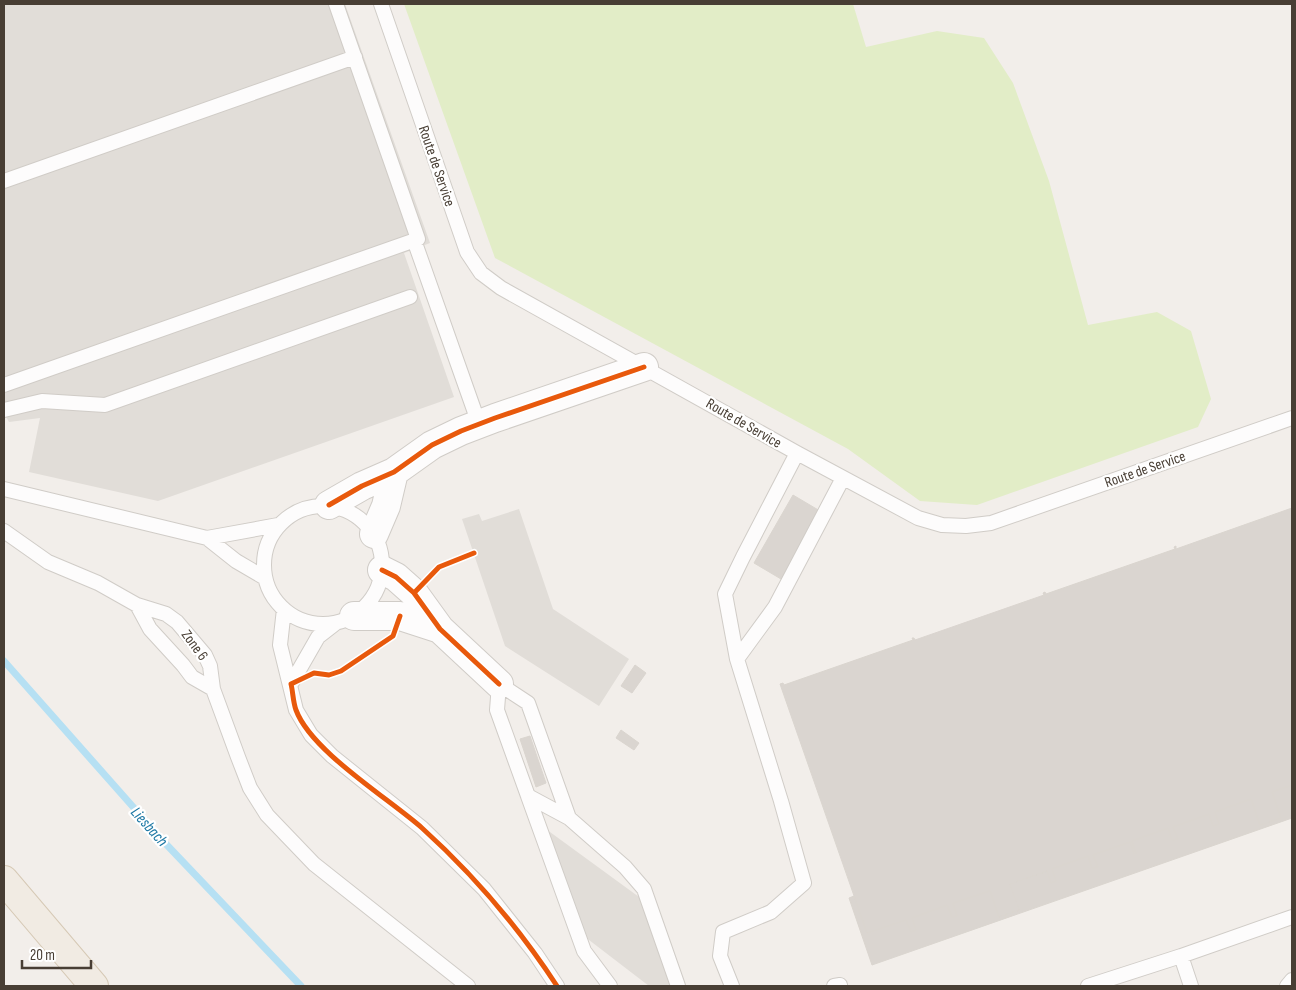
<svg xmlns="http://www.w3.org/2000/svg" width="1296" height="990" font-family="'Sofia Sans Condensed',sans-serif">
	<rect width="100%" height="100%" fill="#f2eeea"/>
	<path fill="#e2edc7" d="M 404,4 L 853,4 L 866,47 L 937,31 L 984,38 L 1013,83 L 1049,181 L 1088,325 L 1157,312 L 1191,331 L 1211,399 L 1198,427 L 977,505 L 920,501 L 848,449 L 495,258 Z"/>
	<path fill="#e1ddd8" d="M 4,4 L 345,4 L 430,243 L 404,253 L 454,397 L 158,501 L 29,472 L 40,418 L 9,422 L 4,413 Z
		M 519,509 L 553,609 L 629,659 L 599,706 L 505,646 L 462,519 L 479,514 L 482,521 Z
		M 539,824 L 650,905 L 678,986 L 649,986 L 576,930 Z"/>
	<g fill="none" stroke-linecap="round" stroke-linejoin="round">
		<path stroke="#b6e0f3" stroke-width="7" d="M 4,661 L 165,843 L 301,986"/>
	</g>
	<path fill="#dad5d0" stroke="#dad5cf" d="M 793,495 L 820,511 L 781,579 L 754,563 Z
		M 1292,508 L 1292,785 L 1272,792 L 1281,818 L 1260,825 L 1251,799 L 1215,812 L 1219,824 L 1213,826 L 1209,814 L 1173,827 L 1178,839 L 1172,840 L 1168,828 L 1132,841 L 1136,854 L 1134,854 L 1130,842 L 1093,855 L 1098,867 L 1092,868 L 1088,856 L 1052,869 L 1056,881 L 1051,883 L 1047,871 L 1010,884 L 1019,910 L 999,917 L 990,891 L 953,903 L 957,916 L 952,917 L 947,905 L 912,918 L 916,930 L 911,932 L 906,920 L 867,933 L 780,684 L 783,683 L 784,685 L 913,640 L 912,638 L 914,638 L 915,640 L 1044,595 L 1043,593 L 1045,592 L 1046,594 L 1175,549 L 1174,547 L 1176,546 L 1176,549 Z
		M 635,665 L 646,673 L 632,693 L 621,686 Z
		M 621,730 L 639,743 L 634,750 L 616,738 Z
		M 530,736 L 546,783 L 536,787 L 520,739 Z
		M 1292,785 L 1292,818 L 872,965 L 849,898 L 854,896 L 867,933 L 906,920 L 911,932 L 916,930 L 912,918 L 947,905 L 952,917 L 957,916 L 953,903 L 990,891 L 999,917 L 1019,910 L 1010,884 L 1047,871 L 1051,883 L 1056,881 L 1052,869 L 1088,856 L 1092,868 L 1098,867 L 1093,855 L 1130,842 L 1134,854 L 1136,854 L 1132,841 L 1168,828 L 1172,840 L 1178,839 L 1173,827 L 1209,814 L 1213,826 L 1219,824 L 1215,812 L 1251,799 L 1260,825 L 1281,818 L 1272,792 Z"/>
	<g fill="none" stroke-linecap="round" stroke-linejoin="round">
		<defs>
			<path id="service" d="M 381,4 L 467,252 L 481,273 L 501,288 L 797,453 L 918,518 L 942,525 L 966,526 L 991,523 L 1292,418
				M 4,181 L 355,57
				M 414,240 L 479,424
				M 4,385 L 418,239 L 336,4
				M 4,410 L 42,401 L 105,405 L 410,297
				M 4,489 L 207,538 L 278,525
				M264 565a59 59 0 1 1 118 0a59 59 0 1 1-118 0Z
				M 4,531 L 48,562 L 98,583 L 137,605 L 166,614 L 177,622 L 205,655 L 210,666 L 213,689 L 238,757 L 250,788 L 267,815 L 314,864 L 468,986
				M 207,538 L 236,561 L 265,578
				M 137,605 L 150,629 L 183,665 L 192,677 L 213,689
				M 284,609 L 280,645 L 296,710 L 311,735 L 332,756 L 422,828 L 484,889 L 535,953 L 557,986
				M 737,659 L 775,607 L 843,478
				M 291,684 L 318,637 L 336,623
				M 528,796 L 584,951 L 610,986
				M 569,818 L 528,703 L 499,684 L 497,710 L 528,796 L 569,818 L 625,867 L 644,889 L 678,986
				M 732,986 L 720,956 L 723,932 L 771,912 L 804,883 L 781,801 L 737,659 L 725,594 L 743,557 L 797,453
				M 834,986 L 840,985 L 840,986
				M 1088,986 L 1181,956
				M 1191,986 L 1181,956 L 1292,917
				M 1287,986 L 1292,980"/>
			<path id="minor" d="M 329,505 L 362,486 L 394,472 L 432,445 L 461,431 L 495,418 L 644,367
				M 374,534 L 386,506 L 394,472
				M 382,570 L 396,577 L 414,593 L 440,629 L 499,684
				M 354,616 L 400,616 L 440,629"/>
			<path id="primary" d="M 4,880 L 94,986"/>
		</defs>
		<use href="#service" stroke="#d0ccc7" stroke-width="16"/>
		<use href="#minor" stroke="#d0ccc7" stroke-width="30"/>
		<use href="#primary" stroke="#d6c9b5" stroke-width="30"/>
		<use href="#service" stroke="#fdfcfc" stroke-width="14"/>
		<use href="#minor" stroke="#fdfcfc" stroke-width="28"/>
		<use href="#primary" stroke="#f1ebe3" stroke-width="28"/>
		<defs>
			<path id="cycleway" d="M 329,505 L 362,486 L 394,472 L 432,445 L 461,431 L 495,418 L 644,367
				M 382,570 L 396,577 L 414,593 L 440,629 L 499,684
				M 414,593 L 439,567 L 474,553
				M 400,616 L 393,636 L 341,671 L 329,675 L 314,673 L 291,684 C 293,692 293,702 296,710 C 311,751 388,798 422,828 C 474,875 519,928 557,986"/>
		</defs>
		<use href="#cycleway" stroke="#fff" stroke-width="8"/>
		<use href="#cycleway" stroke="#e8590c" stroke-width="5"/>
	</g>
	<g text-anchor="middle" stroke-width="4.5" stroke-linejoin="round" paint-order="stroke">
		<g font-size="15" fill="#483e34" stroke="#fff">
			<text transform="translate(437 166) rotate(71)" y="5">Route de Service</text>
			<text transform="translate(744 423) rotate(30)" y="5">Route de Service</text>
			<text transform="translate(1145 469) rotate(-19)" y="5">Route de Service</text>
			<text transform="translate(195 645) rotate(54)" y="5">Zone 6</text>
		</g>
		<g font-size="16" font-style="italic" fill="#1f79a5" stroke="#fff">
			<text transform="translate(150 826) rotate(48)" y="6">Liesbach</text>
		</g>
	</g>
	<rect width="1296" height="990" fill="none" stroke="#483e34" stroke-width="10"/>
	<path d="M22 960v8h69v-8" fill="none" stroke="#483e34" stroke-width="2.5"/>
	<text x="30" y="960" font-size="15" fill="#483e34" stroke="#ffffff" stroke-width="4" paint-order="stroke">20 m</text>
</svg>
